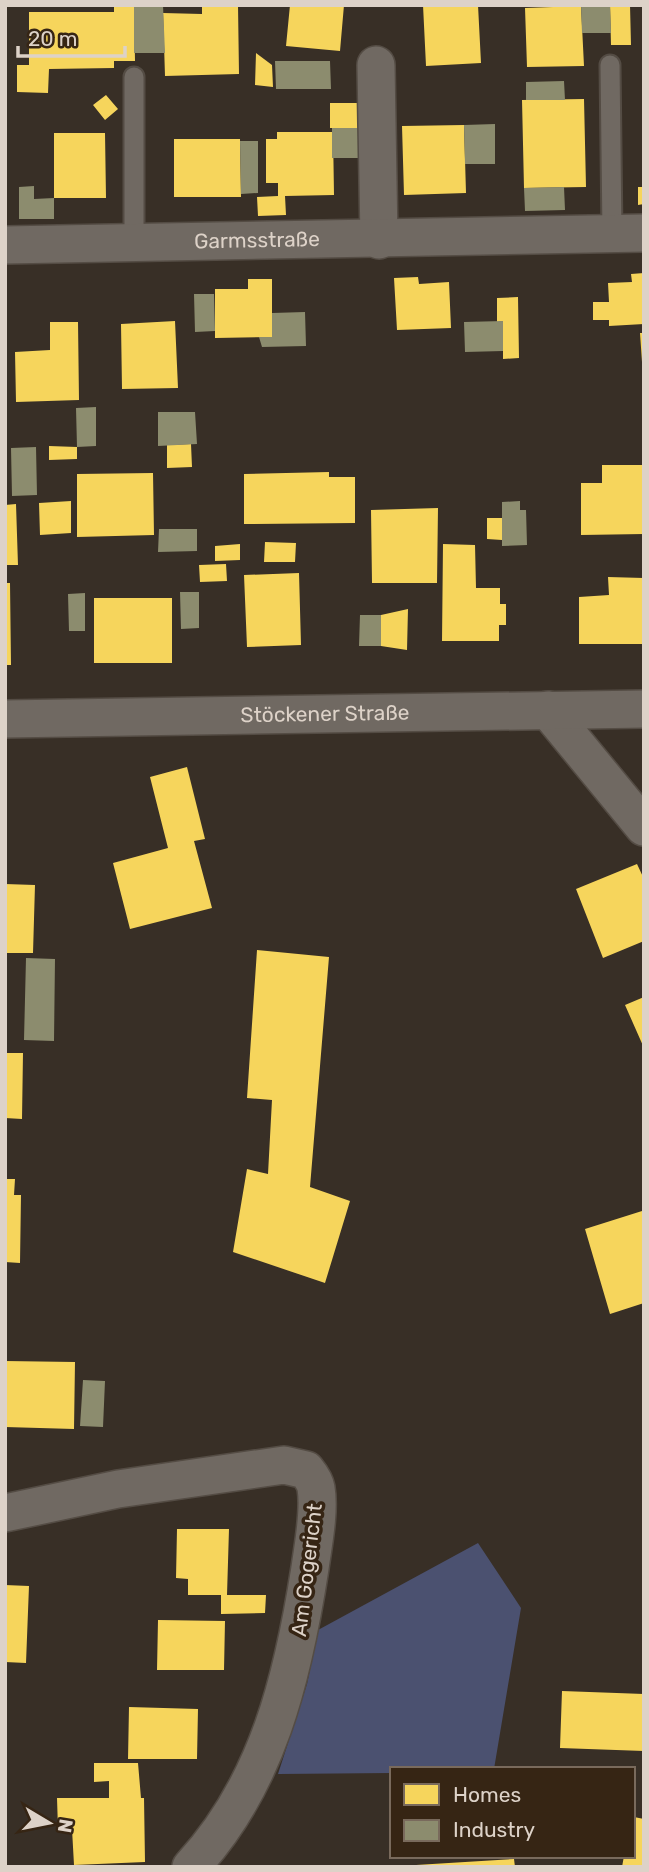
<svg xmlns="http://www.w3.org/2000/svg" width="649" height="1872" font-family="Rubik,sans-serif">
	<rect width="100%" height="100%" fill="#382f26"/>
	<path fill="#4b5170" d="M 478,1543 L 521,1608 L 494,1769 L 392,1769 L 392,1773 L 278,1774 L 307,1684 L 318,1630 Z"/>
	<path fill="#f6d55c" d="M 114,5 L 134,5 L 135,61 L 114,61 L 114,68 L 49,69 L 48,93 L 17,92 L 17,65 L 29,65 L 29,12 L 114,12 Z
		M 202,5 L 238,5 L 239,74 L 165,76 L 163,13 L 202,14 Z
		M 290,5 L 344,5 L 340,51 L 286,46 Z
		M 423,5 L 478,5 L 481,63 L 426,66 Z
		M 610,5 L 630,5 L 631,45 L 611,45 Z
		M 581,6 L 584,66 L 527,67 L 525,8 Z
		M 256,53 L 272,65 L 273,87 L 255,85 Z
		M 106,95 L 118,109 L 105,120 L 93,105 Z
		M 584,99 L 586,187 L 524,188 L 522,100 Z
		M 330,103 L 359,103 L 359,128 L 330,128 Z
		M 464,125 L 466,193 L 404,195 L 402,126 Z
		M 277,132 L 333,132 L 334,195 L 285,196 L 286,215 L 258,216 L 257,197 L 278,196 L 278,183 L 266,183 L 266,139 L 277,139 Z
		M 54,133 L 105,133 L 106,198 L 54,198 Z
		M 174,139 L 240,139 L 241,197 L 174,197 Z
		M 638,187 L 644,187 L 644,204 L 638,205 Z
		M 644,273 L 644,324 L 609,326 L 609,320 L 593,320 L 593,302 L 609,302 L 608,283 L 632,282 L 631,274 Z
		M 418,277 L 419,284 L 449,282 L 451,328 L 397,330 L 394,278 Z
		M 248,279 L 272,279 L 272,337 L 215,338 L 215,289 L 248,289 Z
		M 518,297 L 519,358 L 503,359 L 503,321 L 497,322 L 497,298 Z
		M 175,321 L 178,388 L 122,389 L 121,324 Z
		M 50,322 L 78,322 L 79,400 L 16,402 L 15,352 L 50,350 Z
		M 640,333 L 644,333 L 644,362 L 642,362 Z
		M 191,444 L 192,467 L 167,468 L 167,445 Z
		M 49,446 L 77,447 L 77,459 L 49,460 Z
		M 602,465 L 644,465 L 644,534 L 581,535 L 581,483 L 602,483 Z
		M 329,472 L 329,477 L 355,477 L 355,523 L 244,524 L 244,474 Z
		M 153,473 L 154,535 L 77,537 L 77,474 Z
		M 71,501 L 71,533 L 40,535 L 39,503 Z
		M 16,504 L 18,565 L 5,565 L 5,505 Z
		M 438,508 L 437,583 L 372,583 L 371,510 Z
		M 487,518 L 502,518 L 502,540 L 487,539 Z
		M 265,542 L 296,543 L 295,562 L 264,562 Z
		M 240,544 L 240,560 L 215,561 L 215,546 Z
		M 443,544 L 475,545 L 476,588 L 500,588 L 500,604 L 506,604 L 506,625 L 499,625 L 499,641 L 442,641 Z
		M 226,564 L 227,581 L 200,582 L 199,565 Z
		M 299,573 L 301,645 L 247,647 L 244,575 Z
		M 608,577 L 644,578 L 644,644 L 579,644 L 579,597 L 609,595 Z
		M 5,583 L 10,583 L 11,665 L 5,665 Z
		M 94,598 L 172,598 L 172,663 L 94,663 Z
		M 408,609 L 407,650 L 381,646 L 381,615 Z
		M 187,767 L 205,839 L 194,841 L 212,908 L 130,929 L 113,863 L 168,848 L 150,777 Z
		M 637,864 L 644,879 L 644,941 L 603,958 L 576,889 Z
		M 5,884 L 35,885 L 33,953 L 5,953 Z
		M 257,950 L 329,957 L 310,1187 L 350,1201 L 325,1283 L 233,1252 L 247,1169 L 268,1174 L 272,1100 L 247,1098 Z
		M 644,997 L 644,1048 L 625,1005 Z
		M 5,1053 L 23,1053 L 22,1119 L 5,1118 Z
		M 5,1179 L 15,1179 L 14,1195 L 21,1195 L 20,1263 L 5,1262 Z
		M 642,1211 L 644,1303 L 610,1314 L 585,1229 Z
		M 5,1361 L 75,1362 L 74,1429 L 5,1427 Z
		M 177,1529 L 229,1529 L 227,1595 L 266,1595 L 265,1613 L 221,1614 L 221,1595 L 188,1595 L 188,1579 L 176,1578 Z
		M 5,1585 L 29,1586 L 26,1663 L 5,1662 Z
		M 158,1620 L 225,1621 L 224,1670 L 157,1670 Z
		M 562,1691 L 644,1694 L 644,1751 L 560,1748 Z
		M 129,1707 L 198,1709 L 197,1759 L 128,1759 Z
		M 94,1763 L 138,1763 L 141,1798 L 144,1798 L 145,1862 L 74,1865 L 72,1829 L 58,1829 L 57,1798 L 109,1798 L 109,1781 L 94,1782 Z
		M 634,1817 L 644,1819 L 644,1867 L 622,1867 L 624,1856 L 633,1856 Z
		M 514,1859 L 515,1867 L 416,1867 L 416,1865 Z"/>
	<path fill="#8c8c6e" d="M 134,5 L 163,5 L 165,53 L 134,53 Z
		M 581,5 L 610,5 L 611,33 L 582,33 Z
		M 275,61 L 330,61 L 331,89 L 276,89 Z
		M 564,81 L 565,100 L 526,100 L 526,82 Z
		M 495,124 L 495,164 L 465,164 L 464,125 Z
		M 332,128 L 359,128 L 359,158 L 332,158 Z
		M 240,141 L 258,141 L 258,193 L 241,194 Z
		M 34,186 L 34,199 L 54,198 L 54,219 L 19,219 L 19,187 Z
		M 564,187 L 565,210 L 525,211 L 524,188 Z
		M 194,294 L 214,294 L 215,331 L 195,332 Z
		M 305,312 L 306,346 L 262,347 L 259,337 L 272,337 L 272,313 Z
		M 503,321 L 503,351 L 465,352 L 464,322 Z
		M 96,407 L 96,446 L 77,447 L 76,408 Z
		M 158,412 L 195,412 L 197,444 L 158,446 Z
		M 36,447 L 37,495 L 12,496 L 11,448 Z
		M 520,501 L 520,510 L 526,510 L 527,545 L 502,546 L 502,502 Z
		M 159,529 L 197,529 L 197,551 L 158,552 Z
		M 180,592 L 199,592 L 199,628 L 181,629 Z
		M 85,593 L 85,631 L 69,631 L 68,594 Z
		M 360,615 L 381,615 L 381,646 L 359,646 Z
		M 26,958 L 55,959 L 54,1041 L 24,1040 Z
		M 83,1380 L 105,1381 L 103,1427 L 80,1426 Z"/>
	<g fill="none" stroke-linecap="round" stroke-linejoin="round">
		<defs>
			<path id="service" d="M 610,65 L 612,234
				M 134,77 L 134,243"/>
			<g id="minor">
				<path d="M 376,65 L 379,240"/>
				<path id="s1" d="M 5,245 L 644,233"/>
				<path d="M 548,710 L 644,827"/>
				<path id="s2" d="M 5,719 L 644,709"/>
				<path d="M 5,1513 L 118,1489 L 284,1465 L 306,1470 C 310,1475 315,1482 316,1488 C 320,1511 313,1546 310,1568 C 293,1677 268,1784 191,1867"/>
			</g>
		</defs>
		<use href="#service" stroke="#544c44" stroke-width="23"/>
		<use href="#minor" stroke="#544c44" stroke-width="40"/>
		<use href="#service" stroke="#706962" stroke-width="19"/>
		<use href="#minor" stroke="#706962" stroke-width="37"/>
	</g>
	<g text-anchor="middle" stroke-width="7" stroke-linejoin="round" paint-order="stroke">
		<g font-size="21" fill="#ddd2c8" stroke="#362514">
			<text dy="7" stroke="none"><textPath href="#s1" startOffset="252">Garmsstraße</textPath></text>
			<text dy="7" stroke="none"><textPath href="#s2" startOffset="320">Stöckener Straße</textPath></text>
			<text transform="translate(307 1570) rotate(-83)" y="7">Am Gogericht</text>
		</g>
	</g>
	<rect width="649" height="1872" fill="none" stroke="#ddd2c8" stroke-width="14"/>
	<rect x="390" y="1767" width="245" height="91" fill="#362514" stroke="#796a5c" stroke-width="2"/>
	<rect x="404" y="1784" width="35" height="21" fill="#f6d55c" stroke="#796a5c" stroke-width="2"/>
	<text x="453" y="1802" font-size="21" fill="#ddd2c8">Homes</text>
	<rect x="404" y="1820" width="35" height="21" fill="#8c8c6e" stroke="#796a5c" stroke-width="2"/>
	<text x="453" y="1837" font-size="21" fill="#ddd2c8">Industry</text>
	<g transform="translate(49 1823) rotate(100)" stroke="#362514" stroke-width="5" paint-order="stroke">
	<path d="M0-5L12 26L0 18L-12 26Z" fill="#ddd2c8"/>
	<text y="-10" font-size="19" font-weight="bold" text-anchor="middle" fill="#ddd2c8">N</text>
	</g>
	<path d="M18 46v10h107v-10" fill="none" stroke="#ddd2c8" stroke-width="3.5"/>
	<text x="28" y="46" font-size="21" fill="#ddd2c8" stroke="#362514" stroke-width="5" paint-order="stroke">20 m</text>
</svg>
